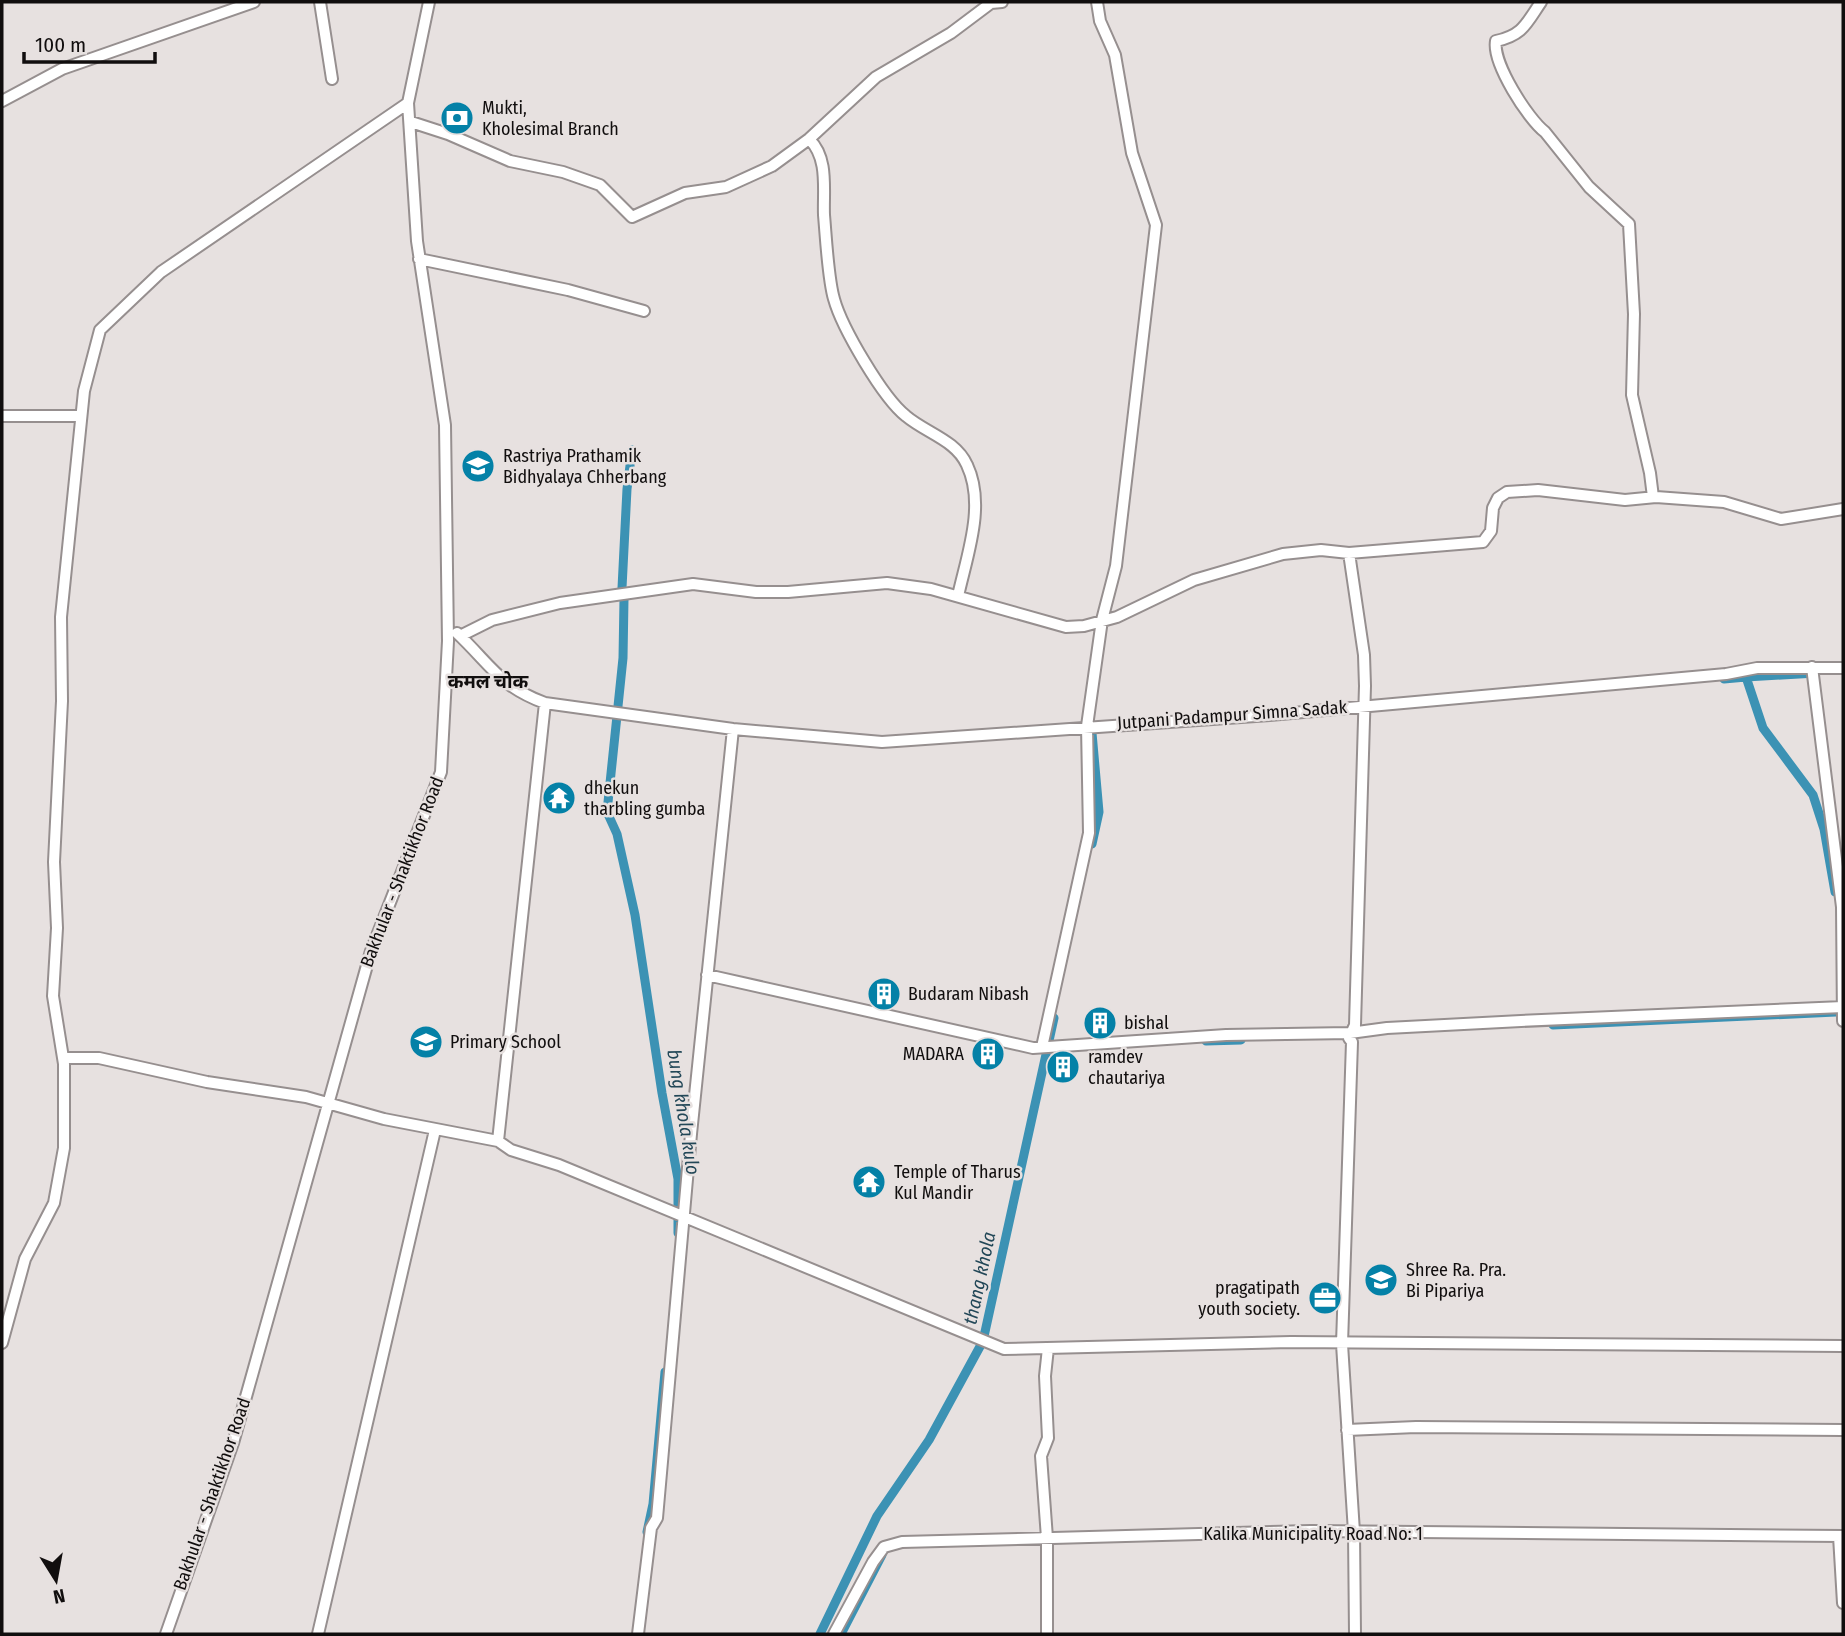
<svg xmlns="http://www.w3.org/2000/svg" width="1845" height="1636" font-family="'Fira Sans Condensed','Noto Sans Devanagari',sans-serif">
	<rect width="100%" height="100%" fill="#e7e1e0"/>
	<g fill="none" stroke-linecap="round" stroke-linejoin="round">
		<path stroke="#3c92b4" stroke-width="9" d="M 622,588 L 627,489 L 632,450
			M 624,599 L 623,658 L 607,812 L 617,834 L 635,915 L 662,1093 L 678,1179 L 678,1233
			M 1816,673 L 1746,677 L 1763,728 L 1813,795 L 1824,829 L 1835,892
			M 1724,679 L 1746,677
			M 1092,733 L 1099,812 L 1092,844
			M 1553,1025 L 1836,1012
			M 1206,1041 L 1241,1040
			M 647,1532 L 653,1504 L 665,1372
			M 820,1634 L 877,1516 L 929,1440 L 983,1341 L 1054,1018
			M 841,1634 L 882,1555"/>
		<defs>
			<path id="minor" d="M 320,2 L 332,79
				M 1541,2 C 1526,24 1523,35 1496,41 C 1492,63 1528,119 1545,132 L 1589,187 L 1629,224 L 1634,314 L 1632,395 L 1650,473 L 1653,497
				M 2,101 L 62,69 L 254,2
				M 411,122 L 448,134 L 510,161 L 563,172 L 600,185 L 632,217 L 685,193 L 726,187 L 772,166 L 809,139 L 876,77 L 951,33 L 991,3 L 1002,2
				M 809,139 C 829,158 823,190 824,215 C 826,237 828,279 834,299 C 842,328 883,398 906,416 C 926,433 956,440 967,465 C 986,505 967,555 958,596
				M 419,259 L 568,290 L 644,311
				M 2,416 L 81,416
				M 1349,553 L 1364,655 L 1365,686 L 1355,1025 L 1349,1038 L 1352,1042 L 1342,1344 L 1354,1532 L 1355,1634
				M 457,633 C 491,665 499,686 545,703 L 733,729 L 882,742 L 1270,715 L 1726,674 L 1757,668 L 1843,668
				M 460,636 L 492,620 L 560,603 L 693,584 L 756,592 L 788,592 L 887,583 L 931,589 L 1066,627 L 1084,626 L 1117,617 L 1194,580 L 1283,554 L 1321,550 L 1349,553 L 1483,542 L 1491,531 L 1493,508 L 1498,498 L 1507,492 L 1538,490 L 1625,500 L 1656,497 L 1724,502 L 1781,519 L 1843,509
				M 1812,667 L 1842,907 L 1843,1021
				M 707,975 L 1033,1048 L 1226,1035 L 1350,1033 L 1387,1028 L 1521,1021 L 1843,1007
				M 1042,1047 L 1089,833 L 1087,726 L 1102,620 L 1116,566 L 1156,225 L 1132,153 L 1115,55 L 1100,21 L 1097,2
				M 64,1058 L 99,1058 L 207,1082 L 306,1097 L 384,1119 L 498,1141 L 511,1150 L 559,1165 L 1004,1349 L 1291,1342 L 1843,1346
				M 498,1141 L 545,703
				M 2,1343 L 25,1259 L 54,1203 L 64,1148 L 64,1064 L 53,996 L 57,928 L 54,862 L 62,701 L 61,617 L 84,391 L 100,330 L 161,272 L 408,103
				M 1347,1430 L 1416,1427 L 1843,1430
				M 1839,1536 L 1843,1603
				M 166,1634 L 233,1443 L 371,951 L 441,772 L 448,641 L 445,425 L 417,241 L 408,103 L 429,2
				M 318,1634 L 435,1130
				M 638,1634 L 651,1528 L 657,1518 L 691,1134 L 733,729
				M 834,1634 L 873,1562 L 884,1547 L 902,1542 L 1311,1531 L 1843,1536
				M 1047,1634 L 1047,1538 L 1041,1456 L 1048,1438 L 1045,1376 L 1048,1348"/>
		</defs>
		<use href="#minor" stroke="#968f8f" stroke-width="14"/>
		<use href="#minor" stroke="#fff" stroke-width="10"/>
	</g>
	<defs>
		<symbol id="bank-disc" viewBox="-11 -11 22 22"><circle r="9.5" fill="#0481a7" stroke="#e7e1e0"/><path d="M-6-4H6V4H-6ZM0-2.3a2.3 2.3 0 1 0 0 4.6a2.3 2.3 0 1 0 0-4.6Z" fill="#fff"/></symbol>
		<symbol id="school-disc" viewBox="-11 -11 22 22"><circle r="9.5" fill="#0481a7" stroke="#e7e1e0"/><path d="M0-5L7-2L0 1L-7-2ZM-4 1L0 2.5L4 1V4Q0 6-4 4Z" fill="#fff"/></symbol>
		<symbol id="temple-disc" viewBox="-11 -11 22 22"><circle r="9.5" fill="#0481a7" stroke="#e7e1e0"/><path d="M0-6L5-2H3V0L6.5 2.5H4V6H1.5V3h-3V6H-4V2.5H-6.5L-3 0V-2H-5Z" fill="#fff"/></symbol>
		<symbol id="building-disc" viewBox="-11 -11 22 22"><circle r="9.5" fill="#0481a7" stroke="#e7e1e0"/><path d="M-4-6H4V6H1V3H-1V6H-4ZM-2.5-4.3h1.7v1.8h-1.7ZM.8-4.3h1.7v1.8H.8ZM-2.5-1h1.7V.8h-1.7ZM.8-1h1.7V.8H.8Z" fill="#fff"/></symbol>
		<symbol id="office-disc" viewBox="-11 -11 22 22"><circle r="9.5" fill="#0481a7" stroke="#e7e1e0"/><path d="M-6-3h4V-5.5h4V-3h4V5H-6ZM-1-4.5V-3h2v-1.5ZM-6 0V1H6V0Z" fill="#fff"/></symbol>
	</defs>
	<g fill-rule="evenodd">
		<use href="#bank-disc" x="438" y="99" width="38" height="38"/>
		<use href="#school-disc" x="459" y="447" width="38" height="38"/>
		<use href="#temple-disc" x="540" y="779" width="38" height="38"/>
		<use href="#building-disc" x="865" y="975" width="38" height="38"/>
		<use href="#building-disc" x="1081" y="1004" width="38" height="38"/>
		<use href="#school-disc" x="407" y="1023" width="38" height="38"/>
		<use href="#building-disc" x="969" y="1035" width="38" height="38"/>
		<use href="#building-disc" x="1044" y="1048" width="38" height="38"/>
		<use href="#temple-disc" x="850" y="1163" width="38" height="38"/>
		<use href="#school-disc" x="1362" y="1261" width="38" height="38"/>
		<use href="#office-disc" x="1306" y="1279" width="38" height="38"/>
	</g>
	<g text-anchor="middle" stroke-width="5" stroke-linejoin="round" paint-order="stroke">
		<g font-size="18" fill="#110e0e" stroke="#e7e1e0" text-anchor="start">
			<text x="482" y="114">Mukti,<tspan x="482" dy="21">Kholesimal Branch</tspan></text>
			<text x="503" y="462">Rastriya Prathamik<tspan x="503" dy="21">Bidhyalaya Chherbang</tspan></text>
			<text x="584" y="794">dhekun<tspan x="584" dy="21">tharbling gumba</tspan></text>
			<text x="908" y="1000">Budaram Nibash</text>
			<text x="1124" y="1029">bishal</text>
			<text x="450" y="1048">Primary School</text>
			<text x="964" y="1060" text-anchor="end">MADARA</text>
			<text x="1088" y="1063">ramdev<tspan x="1088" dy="21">chautariya</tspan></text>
			<text x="894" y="1178">Temple of Tharus<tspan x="894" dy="21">Kul Mandir</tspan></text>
			<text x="1406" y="1276">Shree Ra. Pra.<tspan x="1406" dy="21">Bi Pipariya</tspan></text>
			<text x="1300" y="1294" text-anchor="end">pragatipath<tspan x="1300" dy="21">youth society.</tspan></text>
		</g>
		<g font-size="18" fill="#110e0e" stroke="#e7e1e0">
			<text transform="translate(1232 715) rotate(-4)" y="6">Jutpani Padampur Simna Sadak</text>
			<text transform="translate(402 872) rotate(-69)" y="6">Bakhular - Shaktikhor Road</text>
			<text transform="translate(212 1494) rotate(-71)" y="6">Bakhular - Shaktikhor Road</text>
			<text x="1313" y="1540">Kalika Municipality Road No: 1</text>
		</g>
		<g font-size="19" font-weight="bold" fill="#110e0e" stroke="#e7e1e0">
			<text x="488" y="688">कमल चोक</text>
		</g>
		<g font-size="19" font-style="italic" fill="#224757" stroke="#e7e1e0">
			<text transform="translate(684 1112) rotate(81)" y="7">bung khola kulo</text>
			<text transform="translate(979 1278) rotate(-78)" y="7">thang khola</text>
		</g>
	</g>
	<rect width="1845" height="1636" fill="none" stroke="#110e0e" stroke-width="7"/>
	<g transform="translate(56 1580) rotate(169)" stroke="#e7e1e0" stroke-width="5" paint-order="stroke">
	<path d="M0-5L12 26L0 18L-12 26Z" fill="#110e0e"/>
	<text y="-10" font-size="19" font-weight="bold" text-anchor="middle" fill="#110e0e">N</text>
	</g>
	<path d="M24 52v10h131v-10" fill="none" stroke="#110e0e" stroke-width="3.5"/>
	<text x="35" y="52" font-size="21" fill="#110e0e" stroke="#e7e1e0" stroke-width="5" paint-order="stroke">100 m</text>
</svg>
